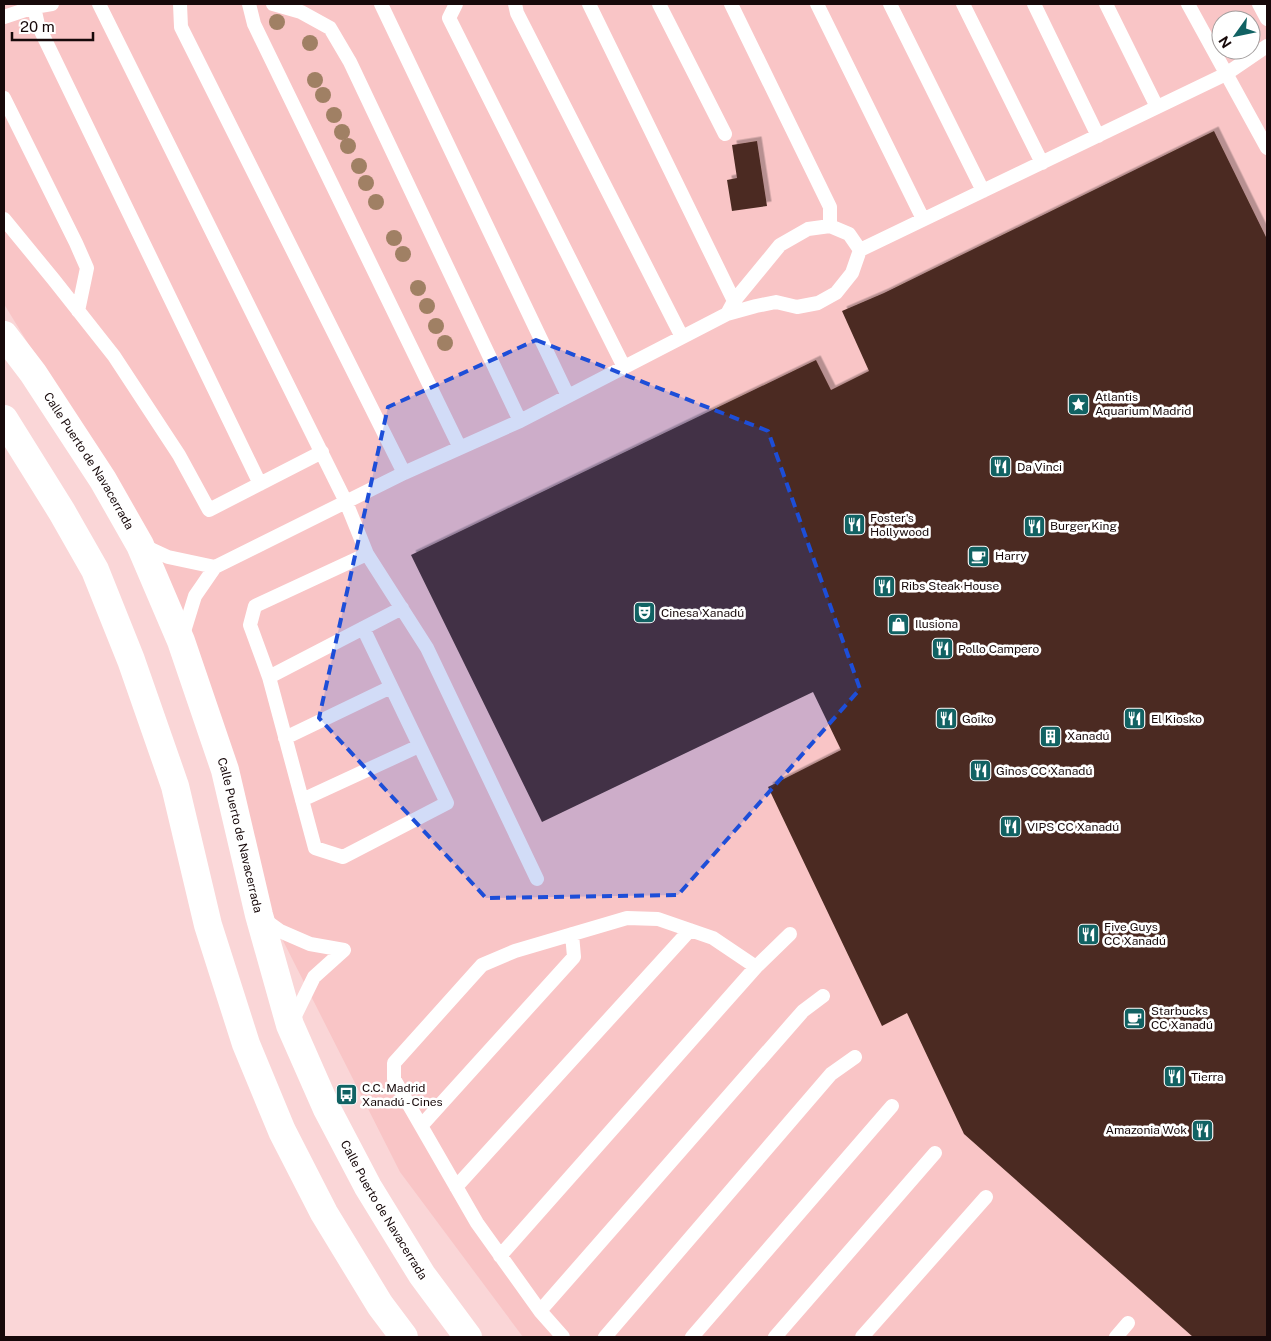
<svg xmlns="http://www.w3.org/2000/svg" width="1271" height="1341" font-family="'Public Sans',sans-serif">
	<defs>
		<filter id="shadow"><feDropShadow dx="4.5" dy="-4.5" stdDeviation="0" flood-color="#0004"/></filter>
	</defs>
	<rect width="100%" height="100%" fill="#fad6d7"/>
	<path fill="#f9c5c6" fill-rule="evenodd" d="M 4,4 L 1267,4 L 1267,1337 L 523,1337 L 400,1172 L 269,913 L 128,507 L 4,304 ZM 1221,20 L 1251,20 L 1251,50 L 1221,50 Z"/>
	<path fill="#4b2b22" filter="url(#shadow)" d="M 1214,131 L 1267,239 L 1267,1337 L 1193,1337 L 964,1134 L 907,1013 L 882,1026 L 768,787 L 841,750 L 813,692 L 542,822 L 411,555 L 816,360 L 831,390 L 869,371 L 842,311 L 884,293 Z
		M 757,141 L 767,206 L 732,211 L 727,180 L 737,178 L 732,145 Z"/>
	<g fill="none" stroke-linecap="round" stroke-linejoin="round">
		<path stroke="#fff" stroke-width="14" d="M 99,4 L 346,502 L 367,554 L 427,648 L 537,879
			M 180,4 L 181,27 L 404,473
			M 249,4 L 254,24 L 460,448
			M 273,4 L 301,12 L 330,28 L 350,62 L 520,421
			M 381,4 L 568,396
			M 456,4 L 449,18 L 624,367
			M 515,4 L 517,13 L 682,337
			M 589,4 L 734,301
			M 659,4 L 725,134
			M 731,4 L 830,207 L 830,226
			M 817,4 L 923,219
			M 890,4 L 983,191
			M 963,4 L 1042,163
			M 1034,4 L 1098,136
			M 1106,4 L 1157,107
			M 1188,4 L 1267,148
			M 1259,4 L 1267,19
			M 34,7 L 38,25 L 260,484
			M 4,17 L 34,7 L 52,4
			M 4,98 L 76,243 L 87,268 L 78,311
			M 4,219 L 54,280 L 114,356 L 179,455 L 209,510 L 322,452
			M 860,250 L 1226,74 L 1267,46
			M 142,545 L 168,557 L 215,567
			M 363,628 L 447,803 L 343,857 L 315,848 L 269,677 L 250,625 L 255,606 L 367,554
			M 182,638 L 195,596 L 215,567 L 404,473 L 520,421 L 727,314 L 756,306 L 776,302 L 797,307 L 818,303 L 836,293 L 852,273 L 860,250 L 849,234 L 830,226 L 808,229 L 780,245 L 734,301 L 727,314
			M 269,677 L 402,608
			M 285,738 L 391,687
			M 302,800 L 419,746
			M 262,918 L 280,931 L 310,944 L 344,950
			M 291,1024 L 314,977 L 344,950
			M 421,1126 L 574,957 L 572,934
			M 456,1187 L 690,930
			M 500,1256 L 756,967 L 790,934
			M 540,1311 L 803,1011 L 823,996
			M 563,1337 L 540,1311 L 477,1223 L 394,1079 L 394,1063 L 482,965 L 515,951 L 627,918 L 658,919 L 713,938 L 756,967
			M 605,1337 L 831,1074 L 855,1057
			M 692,1337 L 892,1106
			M 775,1337 L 935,1153
			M 862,1337 L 986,1197
			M 1116,1337 L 1128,1323"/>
		<g stroke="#fff" stroke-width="28">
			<path id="s1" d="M 4,335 L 33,373 L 103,480 L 140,545 L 181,641 L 225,770 L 259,915 L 290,1025 L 327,1109 L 368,1187 L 422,1275 L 468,1337"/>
			<path d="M 4,419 L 62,512 L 95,570 L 131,660 L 175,786 L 208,925 L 246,1044 L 282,1131 L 324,1213 L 380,1305 L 404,1337"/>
		</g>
	</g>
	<g fill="#a08064">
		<circle cx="277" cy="22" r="8"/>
		<circle cx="310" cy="43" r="8"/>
		<circle cx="315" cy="80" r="8"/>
		<circle cx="323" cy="95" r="8"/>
		<circle cx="334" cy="115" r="8"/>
		<circle cx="342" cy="132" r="8"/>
		<circle cx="348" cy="146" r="8"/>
		<circle cx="359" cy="166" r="8"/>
		<circle cx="366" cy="183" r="8"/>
		<circle cx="376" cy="202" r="8"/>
		<circle cx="394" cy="238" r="8"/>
		<circle cx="403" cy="254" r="8"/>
		<circle cx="418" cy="288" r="8"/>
		<circle cx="427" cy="306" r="8"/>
		<circle cx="436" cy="326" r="8"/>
		<circle cx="445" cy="343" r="8"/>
	</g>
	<path fill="#1d4ed8" fill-opacity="0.2" stroke="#1d4ed8" stroke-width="4" stroke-dasharray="10 6" stroke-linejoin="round" d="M 536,340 L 768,431 L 860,689 L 678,895 L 486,898 L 319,718 L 388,407 Z"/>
	<defs>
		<symbol id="sight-square" viewBox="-11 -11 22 22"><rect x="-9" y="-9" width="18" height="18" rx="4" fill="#116263" stroke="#fff"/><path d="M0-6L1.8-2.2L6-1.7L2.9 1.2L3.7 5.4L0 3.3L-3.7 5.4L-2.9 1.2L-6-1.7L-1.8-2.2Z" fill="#fff"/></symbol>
		<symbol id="restaurant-square" viewBox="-11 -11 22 22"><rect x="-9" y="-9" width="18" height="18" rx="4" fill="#116263" stroke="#fff"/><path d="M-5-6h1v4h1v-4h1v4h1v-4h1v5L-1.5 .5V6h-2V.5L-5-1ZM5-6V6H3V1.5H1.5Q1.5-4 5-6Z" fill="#fff"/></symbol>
		<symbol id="cafe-square" viewBox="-11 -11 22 22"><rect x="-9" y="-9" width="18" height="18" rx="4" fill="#116263" stroke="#fff"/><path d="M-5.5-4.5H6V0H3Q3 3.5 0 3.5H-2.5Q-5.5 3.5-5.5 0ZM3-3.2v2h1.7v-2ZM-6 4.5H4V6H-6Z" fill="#fff"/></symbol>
		<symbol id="theatre-square" viewBox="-11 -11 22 22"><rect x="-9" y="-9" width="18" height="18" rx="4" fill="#116263" stroke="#fff"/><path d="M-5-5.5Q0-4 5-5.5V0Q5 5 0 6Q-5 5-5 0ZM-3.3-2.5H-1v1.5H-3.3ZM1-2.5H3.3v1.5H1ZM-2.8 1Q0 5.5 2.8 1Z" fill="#fff"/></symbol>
		<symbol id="shop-square" viewBox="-11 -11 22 22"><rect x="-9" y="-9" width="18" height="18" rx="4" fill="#116263" stroke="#fff"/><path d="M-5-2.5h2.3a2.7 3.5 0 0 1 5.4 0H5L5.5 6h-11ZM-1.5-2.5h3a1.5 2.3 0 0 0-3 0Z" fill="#fff"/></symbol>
		<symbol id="building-square" viewBox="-11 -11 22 22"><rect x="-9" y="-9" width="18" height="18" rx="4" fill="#116263" stroke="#fff"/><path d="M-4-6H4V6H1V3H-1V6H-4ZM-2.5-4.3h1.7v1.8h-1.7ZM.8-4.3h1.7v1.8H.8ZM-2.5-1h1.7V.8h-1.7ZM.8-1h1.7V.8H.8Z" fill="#fff"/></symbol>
		<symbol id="bus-square" viewBox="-11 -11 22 22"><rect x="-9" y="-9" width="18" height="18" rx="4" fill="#116263" stroke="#fff"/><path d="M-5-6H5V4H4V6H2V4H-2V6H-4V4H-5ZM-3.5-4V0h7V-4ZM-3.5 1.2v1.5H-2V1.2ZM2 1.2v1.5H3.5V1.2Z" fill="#fff"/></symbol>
	</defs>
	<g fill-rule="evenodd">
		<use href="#sight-square" x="1066" y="392" width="25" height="25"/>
		<use href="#restaurant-square" x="988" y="454" width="25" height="25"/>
		<use href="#restaurant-square" x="842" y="512" width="25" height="25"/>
		<use href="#restaurant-square" x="1022" y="514" width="25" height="25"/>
		<use href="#cafe-square" x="966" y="544" width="25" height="25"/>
		<use href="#restaurant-square" x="872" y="574" width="25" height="25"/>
		<use href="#theatre-square" x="632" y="600" width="25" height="25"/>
		<use href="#shop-square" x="886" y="612" width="25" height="25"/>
		<use href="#restaurant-square" x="930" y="636" width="25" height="25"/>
		<use href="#restaurant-square" x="934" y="706" width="25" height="25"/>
		<use href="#restaurant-square" x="1122" y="706" width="25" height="25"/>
		<use href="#building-square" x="1038" y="724" width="25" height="25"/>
		<use href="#restaurant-square" x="968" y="758" width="25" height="25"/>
		<use href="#restaurant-square" x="998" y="814" width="25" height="25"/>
		<use href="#restaurant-square" x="1076" y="922" width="25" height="25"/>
		<use href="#cafe-square" x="1122" y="1006" width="25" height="25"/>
		<use href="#restaurant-square" x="1162" y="1064" width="25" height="25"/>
		<use href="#bus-square" x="334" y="1082" width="25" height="25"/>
		<use href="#restaurant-square" x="1190" y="1118" width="25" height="25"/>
	</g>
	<g text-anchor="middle" stroke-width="5" stroke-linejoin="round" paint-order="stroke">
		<g font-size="12" fill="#17090a" stroke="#fff" text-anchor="start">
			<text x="1095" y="401">Atlantis<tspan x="1095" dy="14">Aquarium Madrid</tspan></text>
			<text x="1017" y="471">Da Vinci</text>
			<text x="870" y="522">Foster's<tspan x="870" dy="14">Hollywood</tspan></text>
			<text x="1050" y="530">Burger King</text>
			<text x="995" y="560">Harry</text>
			<text x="901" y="590">Ribs Steak House</text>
			<text x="661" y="617">Cinesa Xanadú</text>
			<text x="915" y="628">Ilusiona</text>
			<text x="958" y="653">Pollo Campero</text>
			<text x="962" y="723">Goiko</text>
			<text x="1151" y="723">El Kiosko</text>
			<text x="1067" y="740">Xanadú</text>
			<text x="996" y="775">Ginos CC Xanadú</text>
			<text x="1027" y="831">VIPS CC Xanadú</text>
			<text x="1104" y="931">Five Guys<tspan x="1104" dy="14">CC Xanadú</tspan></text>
			<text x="1151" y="1015">Starbucks<tspan x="1151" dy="14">CC Xanadú</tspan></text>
			<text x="1191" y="1081">Tierra</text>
			<text x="362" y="1092">C.C. Madrid<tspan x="362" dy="14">Xanadú - Cines</tspan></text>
			<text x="1187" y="1134" text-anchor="end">Amazonia Wok</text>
		</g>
		<g font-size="12" fill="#17090a" stroke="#fff">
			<text dy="4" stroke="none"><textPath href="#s1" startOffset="152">Calle Puerto de Navacerrada</textPath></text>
			<text dy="4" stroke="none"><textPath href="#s1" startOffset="558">Calle Puerto de Navacerrada</textPath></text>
			<text dy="4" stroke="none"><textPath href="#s1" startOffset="962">Calle Puerto de Navacerrada</textPath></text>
		</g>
	</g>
	<rect width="1271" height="1341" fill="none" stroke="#17090a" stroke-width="10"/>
	<g transform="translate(1236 35) rotate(237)"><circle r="24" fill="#ffffff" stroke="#a29d9d"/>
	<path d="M0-4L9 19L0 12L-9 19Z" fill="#116263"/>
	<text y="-8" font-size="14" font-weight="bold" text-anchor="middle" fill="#17090a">N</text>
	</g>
	<path d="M12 32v8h81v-8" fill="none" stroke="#17090a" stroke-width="2.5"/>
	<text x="20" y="32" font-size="15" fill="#17090a" stroke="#ffffff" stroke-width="4" paint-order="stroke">20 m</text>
</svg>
